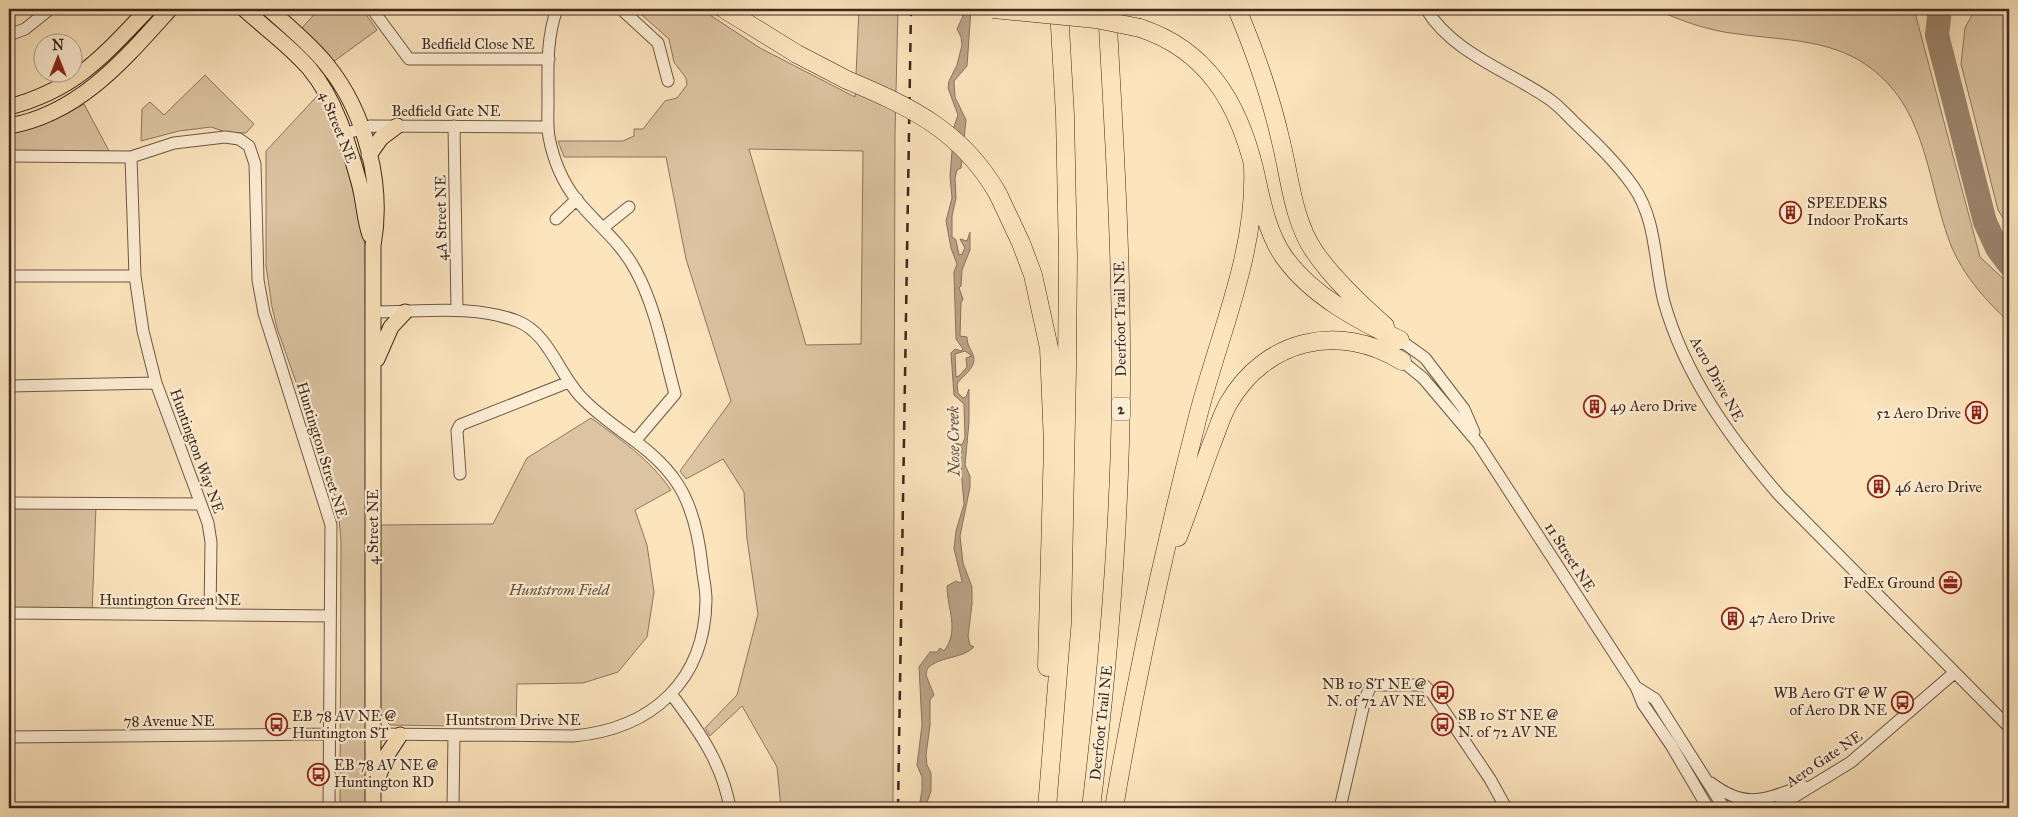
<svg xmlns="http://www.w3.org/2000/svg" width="2018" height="817" font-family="'IM FELL Great Primer',serif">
	<rect width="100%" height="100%" fill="#fce4bd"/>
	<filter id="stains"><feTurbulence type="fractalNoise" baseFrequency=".004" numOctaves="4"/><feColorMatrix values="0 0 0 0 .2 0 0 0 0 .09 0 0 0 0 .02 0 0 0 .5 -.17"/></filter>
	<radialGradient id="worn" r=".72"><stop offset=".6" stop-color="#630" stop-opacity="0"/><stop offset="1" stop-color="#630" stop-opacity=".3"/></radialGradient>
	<path fill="#dcc4a2" stroke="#8c7660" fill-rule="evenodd" d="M 319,9 L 362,9 L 377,30 L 333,62 L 302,28 Z
		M 635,9 L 701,9 L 760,48 L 855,97 L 859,9 L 898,9 L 895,133 L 893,808 L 781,808 L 777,767 L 742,706 L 710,736 L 705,728 L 737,695 L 758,614 L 747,539 L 744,492 L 723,459 L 686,479 L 680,471 L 731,401 L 686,259 L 666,157 L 564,157 L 558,141 L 623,141 L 634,136 L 634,129 L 643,129 L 665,101 L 677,98 L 687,85 L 686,78 L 674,62 L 669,39 ZM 749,149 L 863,151 L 861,344 L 806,345 Z
		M 1655,9 L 1914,9 L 1980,257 L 2009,284 L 2009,322 C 1987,302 1964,276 1952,248 C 1926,183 1929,107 1865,64 C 1828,39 1781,40 1738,34 C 1709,31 1681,21 1655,9 Z
		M 1975,9 L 2009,9 L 2009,228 L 1998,210 L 1961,64 L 1965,28 Z
		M 205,75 L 254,124 L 246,133 L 226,132 L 211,127 L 179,131 L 141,141 L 142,109 L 150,102 L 164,115 Z
		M 318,95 C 342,143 355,193 365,246 L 368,808 L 340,808 L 341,541 L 338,508 L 330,479 L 277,328 L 272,307 L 266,266 L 266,151 Z
		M 84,104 L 109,151 L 9,152 L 9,134 C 36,128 60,119 84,104 Z
		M 591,418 C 621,440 650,459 671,490 L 635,510 L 647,545 L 654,592 L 647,637 L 618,672 L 583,683 L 517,684 L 516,727 L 390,725 L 380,715 L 380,525 L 493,524 L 527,458 Z
		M 9,503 L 96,505 L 92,615 L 9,613 Z"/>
	<path fill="#bba487" stroke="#89725d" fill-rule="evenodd" d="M 958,9 L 971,9 L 967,66 L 954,81 L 955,97 L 966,120 L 961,168 L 957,170 L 955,178 L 956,198 L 952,216 L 952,237 L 956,240 L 959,255 L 962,254 L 965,248 L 960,239 L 967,241 L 970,232 L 970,250 L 962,270 L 961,286 L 959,288 L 963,299 L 961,303 L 960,336 L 967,337 C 967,345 971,349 973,355 C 978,367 962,376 957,384 L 958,393 L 963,398 L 966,397 L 969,389 L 969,422 L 965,465 L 970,476 L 970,487 L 960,536 L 963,563 L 972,587 L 972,604 L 968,636 L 970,645 L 974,647 C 963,659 938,656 927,669 L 926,675 L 934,695 L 930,700 L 930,725 L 926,755 L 927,765 L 931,773 L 931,791 L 925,808 L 919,808 L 922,790 L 922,777 L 917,765 L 922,725 L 919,667 L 930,652 L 937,652 L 940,648 L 944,651 C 960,630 947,609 947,586 L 956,581 L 960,583 L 962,581 L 954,549 L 956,531 L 964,504 L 960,457 L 962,448 L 953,442 L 962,445 L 965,438 L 964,404 L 954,395 L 951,353 L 955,349 L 961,351 L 963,349 L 956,339 L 954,272 L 957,264 L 951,248 L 946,221 L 952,198 L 950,176 L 954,127 L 958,115 L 948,88 L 949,81 L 957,65 L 962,45 L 961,37 L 957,29 L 963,16 ZM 965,351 L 972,356 L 966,358 L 967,367 L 959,376 L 956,377 L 955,354 Z"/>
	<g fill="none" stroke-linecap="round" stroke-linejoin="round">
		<path stroke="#9c866e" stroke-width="24" d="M 1940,9 L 1937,35 L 1985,222 L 1997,248 L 2009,264"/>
		<defs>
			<path id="minor" d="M 372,9 L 409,59 L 549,59
				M 557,9 C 546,38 548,72 548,103 C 548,114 547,126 549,137 C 553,158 562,181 576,199 C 596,224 621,242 636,271 C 656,308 664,354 675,394 L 636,440
				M 621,9 L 658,43 L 668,81
				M 1426,9 C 1454,54 1507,70 1549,99 C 1558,105 1566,114 1574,122 C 1595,142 1616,162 1633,186 C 1657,220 1654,263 1664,302 C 1685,376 1730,438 1779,495 L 2009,727
				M 9,35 L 25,29 L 50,9
				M 454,126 L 457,310
				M 344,134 L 370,126 L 548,127
				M 9,156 L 131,157 L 174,143 L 225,137 L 239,139 L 249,146 L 255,164 L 258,280 L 264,313 L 331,525 L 329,808
				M 131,157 L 135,276 L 143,331 L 156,383
				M 556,219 L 577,199
				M 604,227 L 629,207
				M 9,276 L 135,276
				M 1400,340 L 1425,358 L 1464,409 L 1474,432
				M 1402,361 L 1423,378 L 1478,443 L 1636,687 L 1643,704 L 1671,745 L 1708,808
				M 9,386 L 156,383 L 208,523 L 211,542 L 210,615
				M 460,474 L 457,431 L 460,425 L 569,382
				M 9,503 L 199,504
				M 9,613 L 330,616
				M 1636,687 L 1655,699 L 1724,808
				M 672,695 C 699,731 722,763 730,808
				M 374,734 L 573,736 C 652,729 705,681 706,600 C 706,588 703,577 702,566 C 699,537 693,507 677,483 C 653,446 611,429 582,398 C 559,375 549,333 517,321 C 473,304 421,312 375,312
				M 9,737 L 328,734
				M 1711,783 C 1746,810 1765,799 1803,786
				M 453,808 L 454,735
				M 1340,808 L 1365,699 L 1371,685 L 1424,685 L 1432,693 L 1490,779 L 1506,808
				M 1776,808 L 1851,762 L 1954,673"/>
			<path id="major" d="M 244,9 C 265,28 290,46 309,68 C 336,100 348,143 359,182 C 364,199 364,218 370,235
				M 269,9 C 289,27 310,44 327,65 C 366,113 384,185 373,246 L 373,808
				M 9,107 C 76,89 102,57 148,9
				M 9,126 C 79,114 125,59 170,9
				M 369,155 L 381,138 L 397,126
				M 377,359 L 391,327 L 405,312
				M 378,778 L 385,758 L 400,735"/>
			<path id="highway" d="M 724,9 L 797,54 L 847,80
				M 1237,9 C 1255,52 1271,97 1281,142 C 1290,178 1293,220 1314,251 C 1333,279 1360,304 1385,326
				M 1140,28 C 1207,50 1238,103 1254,168 C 1261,198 1266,231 1284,257 C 1312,296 1358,320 1400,340
				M 998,194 L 1021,243 L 1033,275 L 1049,348 L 1053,444 L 1047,667
				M 1178,537 C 1190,506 1200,475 1212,443 C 1217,431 1221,417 1228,404 C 1265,339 1339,322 1402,361
				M 1047,808 L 1062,624 L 1067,368 L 1068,257 L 1065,115 L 1059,9
				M 1091,808 C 1108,668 1120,528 1121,387 C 1122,261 1114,135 1107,9
				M 1114,808 C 1136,677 1165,545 1198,416 C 1219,334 1257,252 1253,166"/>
		</defs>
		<use href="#minor" stroke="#6d5746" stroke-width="13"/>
		<use href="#major" stroke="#3d281e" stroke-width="17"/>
		<use href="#highway" stroke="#3d281e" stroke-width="19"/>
		<use href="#minor" stroke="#fdedd4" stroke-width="11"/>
		<use href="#major" stroke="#fce4bd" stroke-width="15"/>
		<use href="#highway" stroke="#fce4bd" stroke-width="18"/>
		<path stroke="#3d281e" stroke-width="2.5" stroke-dasharray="9 9" stroke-linecap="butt" d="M 898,808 L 911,9"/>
		<defs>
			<path id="highway-bridge" d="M 993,9 L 1096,19 L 1140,28
				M 847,80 C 911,107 962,131 998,194"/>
		</defs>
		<use href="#highway-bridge" stroke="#3d281e" stroke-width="19" stroke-linecap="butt"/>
		<use href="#highway-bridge" stroke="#fce4bd" stroke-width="18"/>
	</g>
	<defs>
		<symbol id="building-ring" viewBox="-11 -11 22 22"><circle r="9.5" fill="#fdedd4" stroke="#8f2418" stroke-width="1.5"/><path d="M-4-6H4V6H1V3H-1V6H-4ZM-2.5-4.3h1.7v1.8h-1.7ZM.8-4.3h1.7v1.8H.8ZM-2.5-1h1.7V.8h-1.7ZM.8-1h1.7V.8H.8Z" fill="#8f2418"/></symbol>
		<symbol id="office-ring" viewBox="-11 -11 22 22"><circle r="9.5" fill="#fdedd4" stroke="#8f2418" stroke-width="1.5"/><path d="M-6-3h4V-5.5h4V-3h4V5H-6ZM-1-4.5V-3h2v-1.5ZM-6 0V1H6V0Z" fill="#8f2418"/></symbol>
		<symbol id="bus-ring" viewBox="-11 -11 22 22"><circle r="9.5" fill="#fdedd4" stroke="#8f2418" stroke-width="1.5"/><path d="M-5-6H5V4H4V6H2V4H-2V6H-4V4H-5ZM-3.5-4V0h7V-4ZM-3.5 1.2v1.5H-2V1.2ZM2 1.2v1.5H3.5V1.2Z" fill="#8f2418"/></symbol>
	</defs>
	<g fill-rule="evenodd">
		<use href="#building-ring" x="1778" y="200" width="25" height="25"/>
		<use href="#building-ring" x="1582" y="394" width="25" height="25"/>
		<use href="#building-ring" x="1964" y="400" width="25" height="25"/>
		<use href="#building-ring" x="1866" y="474" width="25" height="25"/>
		<use href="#office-ring" x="1938" y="570" width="25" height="25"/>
		<use href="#building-ring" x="1720" y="606" width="25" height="25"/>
		<use href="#bus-ring" x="1430" y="680" width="25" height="25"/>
		<use href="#bus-ring" x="1890" y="690" width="25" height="25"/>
		<use href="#bus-ring" x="1430" y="712" width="25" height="25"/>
		<use href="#bus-ring" x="264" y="712" width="25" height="25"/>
		<use href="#bus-ring" x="306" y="762" width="25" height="25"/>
	</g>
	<g text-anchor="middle" stroke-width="4.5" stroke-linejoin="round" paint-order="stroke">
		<rect fill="#fdedd4" stroke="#776355" stroke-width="1" x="1112" y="397.5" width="18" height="23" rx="4"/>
		<g font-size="14" font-weight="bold" fill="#3d281e">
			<text x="1121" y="414">2</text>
		</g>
		<g font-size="15" fill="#3d281e" stroke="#fdedd4">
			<text x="478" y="49">Bedfield Close NE</text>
			<text x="446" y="116">Bedfield Gate NE</text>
			<text transform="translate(338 127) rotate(68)" y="5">4 Street NE</text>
			<text transform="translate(441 218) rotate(-91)" y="5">4A Street NE</text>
			<text transform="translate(1120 319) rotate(-91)" y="5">Deerfoot Trail NE</text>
			<text transform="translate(1717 379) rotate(61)" y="5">Aero Drive NE</text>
			<text transform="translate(322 450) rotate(73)" y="5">Huntington Street NE</text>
			<text transform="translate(197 451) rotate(70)" y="5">Huntington Way NE</text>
			<text transform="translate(373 527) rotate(-90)" y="5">4 Street NE</text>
			<text transform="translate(1570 557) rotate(57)" y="5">11 Street NE</text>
			<text x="170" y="605">Huntington Green NE</text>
			<text x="513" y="725">Huntstrom Drive NE</text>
			<text x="169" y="726">78 Avenue NE</text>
			<text transform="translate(1101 723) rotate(-84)" y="5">Deerfoot Trail NE</text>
			<text transform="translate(1824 759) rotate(-34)" y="5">Aero Gate NE</text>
		</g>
		<g font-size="15" fill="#3d281e" stroke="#fdedd4" text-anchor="start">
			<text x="1807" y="208">SPEEDERS<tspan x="1807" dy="17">Indoor ProKarts</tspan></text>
			<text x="1610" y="411">49 Aero Drive</text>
			<text x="1961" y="418" text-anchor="end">52 Aero Drive</text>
			<text x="1895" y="492">46 Aero Drive</text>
			<text x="1935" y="588" text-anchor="end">FedEx Ground</text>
			<text x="1749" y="623">47 Aero Drive</text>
			<text x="1426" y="689" text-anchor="end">NB 10 ST NE @<tspan x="1426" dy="17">N. of 72 AV NE</tspan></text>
			<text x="1887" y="698" text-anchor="end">WB Aero GT @ W<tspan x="1887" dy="17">of Aero DR NE</tspan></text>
			<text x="1458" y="720">SB 10 ST NE @<tspan x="1458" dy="17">N. of 72 AV NE</tspan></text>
			<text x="292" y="721">EB 78 AV NE @<tspan x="292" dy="17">Huntington ST</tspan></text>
			<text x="334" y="770">EB 78 AV NE @<tspan x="334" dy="17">Huntington RD</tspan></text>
		</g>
		<g font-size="15" font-style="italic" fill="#654f3f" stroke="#fdedd4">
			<text x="559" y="595">Huntstrom Field</text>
		</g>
		<g font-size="16" font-style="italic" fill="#634d3e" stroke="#fdedd4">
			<text transform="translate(953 441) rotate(-91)" y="6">Nose Creek</text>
		</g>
	</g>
	<rect width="2018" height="817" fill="none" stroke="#fce4bd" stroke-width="30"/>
	<rect x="10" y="10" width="1998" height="797" fill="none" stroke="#3d281e" stroke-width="2.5"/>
	<rect x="15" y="15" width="1988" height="787" fill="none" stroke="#3d281e"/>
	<g transform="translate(58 58)"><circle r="24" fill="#fdedd4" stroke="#b09e8b"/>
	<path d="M0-4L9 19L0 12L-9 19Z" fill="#8f2418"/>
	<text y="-8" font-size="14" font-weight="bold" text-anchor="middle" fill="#3d281e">N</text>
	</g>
	<rect width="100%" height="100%" filter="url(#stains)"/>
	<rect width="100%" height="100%" fill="url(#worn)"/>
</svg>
